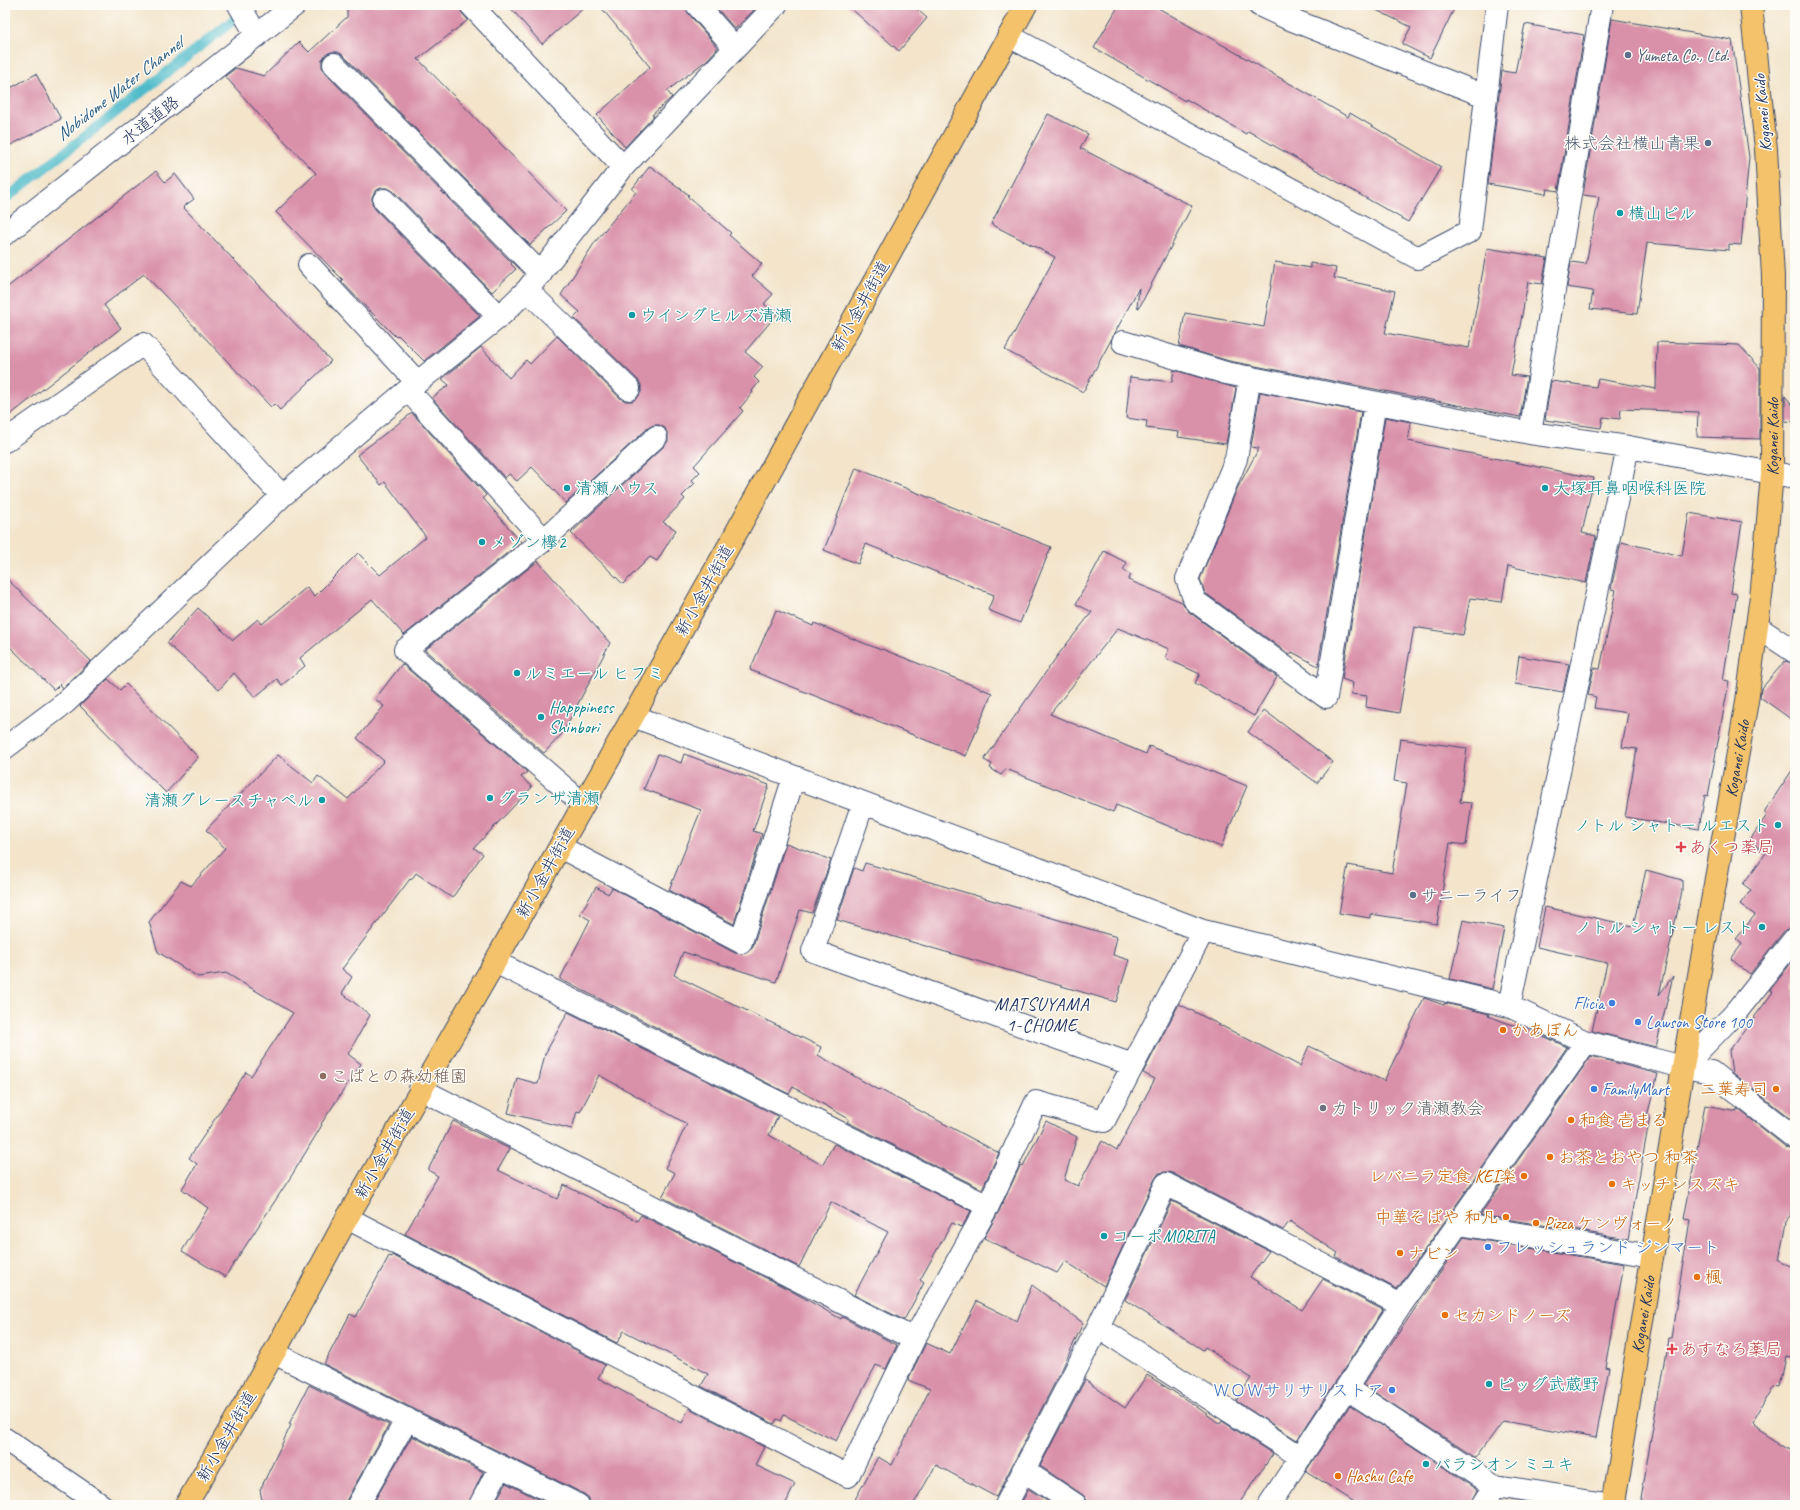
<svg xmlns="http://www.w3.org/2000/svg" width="1800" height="1510" font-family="Caveat,'Klee One',sans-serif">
	<rect width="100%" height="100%" fill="#fdfcf7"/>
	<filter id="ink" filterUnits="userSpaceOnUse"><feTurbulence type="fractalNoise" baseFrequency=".025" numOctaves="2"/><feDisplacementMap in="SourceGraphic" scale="8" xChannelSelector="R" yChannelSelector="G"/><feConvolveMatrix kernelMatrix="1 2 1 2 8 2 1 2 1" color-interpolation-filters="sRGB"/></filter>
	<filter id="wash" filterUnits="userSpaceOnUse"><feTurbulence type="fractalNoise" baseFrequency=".012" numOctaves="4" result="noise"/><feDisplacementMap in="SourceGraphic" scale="16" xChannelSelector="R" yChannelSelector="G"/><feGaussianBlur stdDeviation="0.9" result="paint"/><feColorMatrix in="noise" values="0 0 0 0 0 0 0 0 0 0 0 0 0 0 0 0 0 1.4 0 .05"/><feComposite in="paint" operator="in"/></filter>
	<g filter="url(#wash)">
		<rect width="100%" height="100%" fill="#f3e4ca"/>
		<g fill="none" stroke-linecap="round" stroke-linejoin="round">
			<path stroke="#4fbbca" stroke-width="10" d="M 5,199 L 253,5"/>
		</g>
		<g id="blocks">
			<path fill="#d990a9" d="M 347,5 L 459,5 L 462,13 L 468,20 L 418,59 L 566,211 L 530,245 L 343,55 L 338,52 L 331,52 L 325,55 L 322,60 L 322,67 L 325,73 L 512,263 L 511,264 L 516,269 L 492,292 L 393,191 L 388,188 L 381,188 L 375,191 L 372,197 L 372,203 L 375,209 L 480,316 L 424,361 L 398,335 L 396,337 L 366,307 L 341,281 L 343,280 L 276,212 L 316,173 L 262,118 L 225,76 L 236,68 L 264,76 L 299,42 L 309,52 L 347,17 Z
				M 508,5 L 587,5 L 542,44 Z
				M 599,5 L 685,5 L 688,13 L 717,47 L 717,49 L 707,60 L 667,91 L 672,97 L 652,115 L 654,116 L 625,147 L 597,115 L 650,67 Z
				M 714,5 L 759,5 L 735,29 Z
				M 847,5 L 912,5 L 927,18 L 899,51 Z
				M 1119,5 L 1153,5 L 1348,117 L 1350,113 L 1441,167 L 1408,222 L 1248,131 L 1246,134 L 1186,99 L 1185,101 L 1094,48 Z
				M 1366,5 L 1456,5 L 1430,58 L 1402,44 L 1411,27 Z
				M 1612,19 L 1732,40 L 1749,157 L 1741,245 L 1729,244 L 1729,250 L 1647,243 L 1637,314 L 1590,309 L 1593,291 L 1567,287 L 1571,262 L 1586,264 L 1599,197 L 1583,195 Z
				M 1525,24 L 1584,35 L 1558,191 L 1547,189 L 1546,194 L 1488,184 L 1502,71 L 1515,73 Z
				M 36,74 L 61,119 L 5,148 L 5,91 Z
				M 1048,114 L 1088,134 L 1080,148 L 1192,206 L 1139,308 L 1137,307 L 1139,288 L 1083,392 L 1005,350 L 1055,257 L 991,224 Z
				M 650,166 L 689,195 L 687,196 L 731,233 L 729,235 L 762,264 L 752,276 L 773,294 L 764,304 L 777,314 L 745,352 L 763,367 L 754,377 L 759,382 L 752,391 L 753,392 L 740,408 L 743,411 L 694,466 L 700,472 L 692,480 L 695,483 L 682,496 L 685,499 L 663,522 L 676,530 L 657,561 L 650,557 L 623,584 L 571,533 L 664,446 L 668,441 L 668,435 L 665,428 L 659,425 L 654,425 L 648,428 L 566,503 L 532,467 L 517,481 L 509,474 L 505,478 L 432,398 L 449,385 L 442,379 L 481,347 L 509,378 L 526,360 L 530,364 L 557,336 L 620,398 L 626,401 L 632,401 L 638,397 L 641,392 L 641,385 L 638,380 L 574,318 L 580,312 L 561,295 L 595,242 L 636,192 L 632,189 Z
				M 156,171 L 165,182 L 175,174 L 194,199 L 183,207 L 331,361 L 280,410 L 274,404 L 271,407 L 144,274 L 104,305 L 121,328 L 5,419 L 5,289 Z
				M 1487,248 L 1547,258 L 1542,284 L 1528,282 L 1511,375 L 1527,377 L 1520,417 L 1229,361 L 1179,346 L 1185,313 L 1264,327 L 1275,262 L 1310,268 L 1310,263 L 1336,268 L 1334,278 L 1395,291 L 1385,333 L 1469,348 Z
				M 1657,342 L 1739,345 L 1760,368 L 1760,439 L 1697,437 L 1698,412 L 1621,409 L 1620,419 L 1603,417 L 1601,428 L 1545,420 L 1551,381 L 1596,387 L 1598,379 L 1656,389 Z
				M 1174,370 L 1236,388 L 1226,444 L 1178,437 L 1179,432 L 1146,428 L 1147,421 L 1126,418 L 1130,377 L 1172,382 Z
				M 1260,392 L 1361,412 L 1318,666 L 1292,652 L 1290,655 L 1205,593 L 1200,579 L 1237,489 L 1259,448 L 1251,447 Z
				M 1785,396 L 1795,408 L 1795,422 L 1785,421 Z
				M 412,413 L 486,495 L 483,498 L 521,542 L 404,635 L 372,599 L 300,658 L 305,666 L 282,685 L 277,679 L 255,697 L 234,673 L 219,690 L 167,643 L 198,608 L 233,640 L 258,619 L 262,624 L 307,587 L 314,597 L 358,553 L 380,575 L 426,537 L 385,482 L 381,485 L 357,455 Z
				M 1385,417 L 1411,422 L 1408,441 L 1594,478 L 1582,533 L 1596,536 L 1586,583 L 1508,566 L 1502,602 L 1470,598 L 1463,635 L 1414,627 L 1399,713 L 1366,707 L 1367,696 L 1351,694 L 1353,683 L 1342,679 Z
				M 856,468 L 1051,547 L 1020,623 L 988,610 L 994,595 L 866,544 L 858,564 L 824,550 Z
				M 1689,513 L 1742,522 L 1731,593 L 1737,594 L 1723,680 L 1729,681 L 1708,796 L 1705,795 L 1699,829 L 1625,817 L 1637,749 L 1622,747 L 1628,713 L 1594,708 L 1596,697 L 1588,695 L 1594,668 L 1600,669 L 1616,590 L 1611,589 L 1621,542 L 1682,556 Z
				M 1104,551 L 1127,563 L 1123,570 L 1131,575 L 1128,580 L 1182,602 L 1188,611 L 1277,677 L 1254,716 L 1195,683 L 1200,674 L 1165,658 L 1169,649 L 1118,628 L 1050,714 L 1146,754 L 1149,746 L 1247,786 L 1221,847 L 1116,805 L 1113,812 L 1006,769 L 1001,775 L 990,768 L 992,764 L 984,760 L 1058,655 L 1092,612 L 1076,604 Z
				M 538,561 L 610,643 L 562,734 L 544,753 L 425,650 Z
				M 5,577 L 91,661 L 63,688 L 60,684 L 54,690 L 5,642 Z
				M 776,610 L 813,626 L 814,623 L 881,650 L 882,649 L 992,693 L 966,756 L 750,670 Z
				M 1519,656 L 1569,664 L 1563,692 L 1515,684 Z
				M 1785,661 L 1795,664 L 1795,722 L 1760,697 L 1761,689 Z
				M 402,664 L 527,772 L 521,777 L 532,787 L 474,848 L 483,854 L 452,898 L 416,873 L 411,880 L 410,879 L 342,969 L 352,977 L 342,993 L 370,1015 L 348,1054 L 361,1064 L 321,1124 L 322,1125 L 292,1175 L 225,1277 L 182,1251 L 208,1208 L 182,1189 L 197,1164 L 189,1158 L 246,1072 L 251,1076 L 293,1013 L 226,973 L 198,977 L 158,952 L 149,922 L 181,881 L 191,886 L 225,848 L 206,830 L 278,755 L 313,783 L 318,776 L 348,799 L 384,761 L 357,738 L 384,706 L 375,699 Z
				M 108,679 L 120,690 L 126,684 L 198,757 L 166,793 L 80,706 Z
				M 1264,710 L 1333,762 L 1317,783 L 1248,732 Z
				M 1400,739 L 1467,748 L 1460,802 L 1472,803 L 1466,845 L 1450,843 L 1437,924 L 1370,914 L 1370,918 L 1339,913 L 1348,865 L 1392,873 L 1407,783 L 1394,781 Z
				M 658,754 L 681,763 L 684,754 L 769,785 L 753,831 L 762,834 L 734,924 L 669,890 L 701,810 L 644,789 Z
				M 1795,766 L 1795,926 L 1785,930 L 1750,974 L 1731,959 L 1742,944 L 1736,939 L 1755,915 L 1740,904 L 1751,890 L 1743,884 L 1766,853 L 1749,841 L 1767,815 L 1764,812 Z
				M 786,843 L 831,860 L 812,913 L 800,910 L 776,982 L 683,952 L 674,975 L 821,1047 L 818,1055 L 878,1090 L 879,1089 L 999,1153 L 982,1189 L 847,1122 L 849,1119 L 793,1087 L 789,1094 L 560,979 L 590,920 L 580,914 L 596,887 L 608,894 L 612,888 L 735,953 L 742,954 L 748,952 L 753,946 Z
				M 865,863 L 1117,937 L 1113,955 L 1129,960 L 1116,1002 L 837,920 L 854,868 L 862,871 Z
				M 1646,870 L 1682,880 L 1682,891 L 1659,995 L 1673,976 L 1656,1047 L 1592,1031 L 1607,963 L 1537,947 L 1545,907 L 1633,926 Z
				M 1463,920 L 1504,928 L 1492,989 L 1450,979 Z
				M 1795,958 L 1795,1122 L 1732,1073 L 1729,1051 L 1773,992 L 1770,990 Z
				M 1424,998 L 1444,1005 L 1445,1003 L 1489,1014 L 1488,1016 L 1543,1036 L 1567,1047 L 1397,1289 L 1336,1257 L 1338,1253 L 1290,1221 L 1283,1230 L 1172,1173 L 1166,1172 L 1159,1173 L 1155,1179 L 1104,1286 L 1065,1261 L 1057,1273 L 984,1238 L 999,1211 L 1021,1164 L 1023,1166 L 1046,1121 L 1077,1137 L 1064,1180 L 1078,1186 L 1102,1141 L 1117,1150 L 1155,1079 L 1143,1073 L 1179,1004 L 1300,1066 L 1309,1046 L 1384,1081 Z
				M 568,1012 L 778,1116 L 769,1135 L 822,1165 L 834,1144 L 971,1211 L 962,1227 L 952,1223 L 920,1280 L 924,1283 L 904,1320 L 854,1295 L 888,1232 L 831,1202 L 799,1267 L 662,1197 L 675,1173 L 665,1168 L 687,1124 L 599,1075 L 580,1112 L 577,1111 L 572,1129 L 508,1113 L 517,1078 L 538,1084 L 545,1054 Z
				M 1591,1056 L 1658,1074 L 1647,1116 L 1650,1116 L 1628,1239 L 1480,1215 Z
				M 1705,1105 L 1737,1111 L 1737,1108 L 1787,1148 L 1795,1150 L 1795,1209 L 1786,1221 L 1779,1261 L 1795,1268 L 1795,1358 L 1786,1356 L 1780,1385 L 1775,1384 L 1751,1425 L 1795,1453 L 1795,1505 L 1640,1505 L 1668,1338 L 1671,1338 L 1684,1257 L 1690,1220 L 1684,1219 Z
				M 453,1121 L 510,1149 L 498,1170 L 557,1199 L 564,1185 L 637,1221 L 641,1215 L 788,1289 L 841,1319 L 842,1317 L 897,1345 L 886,1369 L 876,1365 L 836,1441 L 784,1415 L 781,1421 L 777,1419 L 774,1424 L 701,1386 L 708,1374 L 624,1331 L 617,1343 L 405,1234 L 438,1176 L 428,1170 Z
				M 1172,1201 L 1269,1251 L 1250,1277 L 1302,1310 L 1323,1279 L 1383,1310 L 1297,1440 L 1236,1401 L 1251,1378 L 1205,1347 L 1203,1350 L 1125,1300 Z
				M 1464,1237 L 1624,1264 L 1605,1367 L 1609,1368 L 1596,1438 L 1503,1421 L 1476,1458 L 1363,1385 Z
				M 392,1255 L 605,1365 L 598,1378 L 682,1423 L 689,1408 L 764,1447 L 755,1465 L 795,1484 L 785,1505 L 590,1505 L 589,1498 L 584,1494 L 324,1364 L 350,1314 L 356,1317 L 389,1256 L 392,1257 Z
				M 1032,1285 L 1083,1323 L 1064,1365 L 996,1497 L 936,1465 L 913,1505 L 852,1505 L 878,1457 L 892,1465 L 930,1389 L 908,1380 L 926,1343 L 950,1354 L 977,1301 L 1017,1321 Z
				M 1147,1375 L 1193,1404 L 1220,1424 L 1222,1421 L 1273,1454 L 1238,1505 L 1088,1505 L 1087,1499 L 1083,1495 L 1040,1466 L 1085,1380 L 1125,1408 Z
				M 309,1385 L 389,1425 L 347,1499 L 346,1505 L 263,1505 L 260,1490 L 291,1425 L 289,1424 Z
				M 1350,1405 L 1478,1490 L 1471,1505 L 1359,1505 L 1306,1471 Z
				M 412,1436 L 483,1472 L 468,1505 L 372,1505 Z
				M 506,1483 L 550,1505 L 494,1505 Z
				M 1029,1489 L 1053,1505 L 1020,1505 Z"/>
		</g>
	</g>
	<g filter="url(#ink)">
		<use href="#blocks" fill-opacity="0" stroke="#3b4a6e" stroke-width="1"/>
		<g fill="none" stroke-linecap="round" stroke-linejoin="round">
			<defs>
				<path id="minor" d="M 239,5 L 257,36
					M 471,5 L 623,167
					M 697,5 L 735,48
					M 1259,5 L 1285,17 L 1485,96
					M 1009,36 L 1418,258 L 1470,231 L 1497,5
					M 334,64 L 541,274
					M 384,200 L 499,317
					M 5,234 L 295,5
					M 309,265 L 417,382
					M 527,290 L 629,389
					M 1123,342 L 1226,373 L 1530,433 L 1628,447 L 1795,477
					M 1250,377 L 1236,459 L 1187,579 L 1195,601 L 1326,697 L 1375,403
					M 408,390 L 544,540 L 405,650 L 583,804
					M 1530,433 L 1602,5
					M 5,441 L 143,344 L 282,496
					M 544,540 L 656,437
					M 1757,627 L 1795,652
					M 633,716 L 1203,931 L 1509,1006 L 1586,1042 L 1683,1067 L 1711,1072 L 1795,1138
					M 5,748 L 65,703 L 282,496 L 408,390 L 499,317 L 527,290 L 623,167 L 776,5
					M 863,803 L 813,951 L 1133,1065
					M 560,847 L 741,942 L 794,777
					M 495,962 L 988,1206
					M 1509,1006 L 1628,447
					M 1683,1067 L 1737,1011 L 1795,938
					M 420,1089 L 914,1339
					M 347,1218 L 848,1476 L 914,1339 L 988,1206 L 1036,1102 L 1104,1121 L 1203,931
					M 1459,1224 L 1652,1256
					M 1098,1327 L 1301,1457
					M 274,1353 L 578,1505
					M 1346,1388 L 1495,1486
					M 5,1439 L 101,1505
					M 1023,1470 L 1076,1505
					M 358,1505 L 407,1419
					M 480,1505 L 500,1467
					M 1006,1505 L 1098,1327 L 1166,1184 L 1401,1305
					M 1269,1505 L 1401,1305 L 1586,1042
					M 1483,1505 L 1495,1486 L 1613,1504"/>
				<g id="major">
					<path d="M 186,1505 L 274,1353 L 347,1218 L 495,962 L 736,533 L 1026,5"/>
					<path id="s1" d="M 1612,1505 L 1683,1067 L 1747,701 L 1762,588 L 1772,474 L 1773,277 L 1766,149 L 1751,5"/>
				</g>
			</defs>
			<use href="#minor" stroke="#3b4a6e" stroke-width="24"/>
			<use href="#major" stroke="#3b4a6e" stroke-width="24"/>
			<use href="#minor" stroke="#fff" stroke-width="22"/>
			<use href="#major" stroke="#f3c26a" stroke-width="22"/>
		</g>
	</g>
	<g fill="#5c6f8a" stroke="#fdfcf7" stroke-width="1.5">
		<circle cx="1628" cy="55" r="4"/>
		<circle cx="1708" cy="143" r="4"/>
		<circle cx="1413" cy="895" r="4"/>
	</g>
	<g fill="#0f9aa8" stroke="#fdfcf7" stroke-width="1.5">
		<circle cx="1620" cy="213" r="4"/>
		<circle cx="632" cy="315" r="4"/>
		<circle cx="567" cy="488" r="4"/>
		<circle cx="1545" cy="488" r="4"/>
		<circle cx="482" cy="542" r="4"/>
		<circle cx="517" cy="673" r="4"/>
		<circle cx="541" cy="717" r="4"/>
		<circle cx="490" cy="798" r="4"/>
		<circle cx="322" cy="800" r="4"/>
		<circle cx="1778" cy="825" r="4"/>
		<circle cx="1762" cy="927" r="4"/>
		<circle cx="1104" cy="1236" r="4"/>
		<circle cx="1489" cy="1384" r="4"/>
		<circle cx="1426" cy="1464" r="4"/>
	</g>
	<g fill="#e0444e" stroke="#fdfcf7" stroke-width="1.5">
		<path d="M1679 841h4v4h4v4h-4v4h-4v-4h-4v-4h4z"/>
		<path d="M1670 1343h4v4h4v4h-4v4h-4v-4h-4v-4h4z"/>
	</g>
	<g fill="#3f7fe0" stroke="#fdfcf7" stroke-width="1.5">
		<circle cx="1612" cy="1003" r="4"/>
		<circle cx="1638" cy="1022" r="4"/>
		<circle cx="1594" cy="1089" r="4"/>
		<circle cx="1488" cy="1247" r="4"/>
		<circle cx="1392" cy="1390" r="4"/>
	</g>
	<g fill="#e8710a" stroke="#fdfcf7" stroke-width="1.5">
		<circle cx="1503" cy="1030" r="4"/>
		<circle cx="1776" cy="1089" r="4"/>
		<circle cx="1571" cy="1120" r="4"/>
		<circle cx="1550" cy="1157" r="4"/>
		<circle cx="1524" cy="1176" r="4"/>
		<circle cx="1612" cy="1184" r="4"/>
		<circle cx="1506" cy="1217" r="4"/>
		<circle cx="1536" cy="1223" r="4"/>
		<circle cx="1400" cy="1253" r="4"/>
		<circle cx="1697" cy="1277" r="4"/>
		<circle cx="1445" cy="1315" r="4"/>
		<circle cx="1338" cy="1476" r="4"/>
	</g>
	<circle fill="#8d6e63" stroke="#fdfcf7" stroke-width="1.5" cx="323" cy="1076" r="4"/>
	<circle fill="#6b7280" stroke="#fdfcf7" stroke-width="1.5" cx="1323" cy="1108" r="4"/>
	<g text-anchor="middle" stroke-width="3" stroke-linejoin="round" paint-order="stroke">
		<g font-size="17" fill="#4e5e75" stroke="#fdfcf7" text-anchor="start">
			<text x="1636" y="61">Yumeta Co., Ltd.</text>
			<text x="1700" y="149" text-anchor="end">株式会社横山青果</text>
			<text x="1421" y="901">サニーライフ</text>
		</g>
		<g font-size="17" fill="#1b2f5e" stroke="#fdfcf7">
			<text transform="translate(1762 113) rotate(-95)" y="6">Koganei Kaido</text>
			<text transform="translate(150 120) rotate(-38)" y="6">水道道路</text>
			<text transform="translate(860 306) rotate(-61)" y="6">新小金井街道</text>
			<text dy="6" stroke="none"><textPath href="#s1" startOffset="1081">Koganei Kaido</textPath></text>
			<text transform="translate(704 590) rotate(-61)" y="6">新小金井街道</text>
			<text dy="6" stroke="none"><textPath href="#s1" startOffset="757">Koganei Kaido</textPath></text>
			<text transform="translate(545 872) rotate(-61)" y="6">新小金井街道</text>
			<text transform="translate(384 1153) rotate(-60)" y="6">新小金井街道</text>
			<text dy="6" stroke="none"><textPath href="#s1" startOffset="193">Koganei Kaido</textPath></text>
			<text transform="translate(226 1436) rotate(-60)" y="6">新小金井街道</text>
		</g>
		<g font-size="17" fill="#0d838f" stroke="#fdfcf7" text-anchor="start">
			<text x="1628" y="219">横山ビル</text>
			<text x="640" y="321">ウイングヒルズ清瀬</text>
			<text x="575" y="494">清瀬ハウス</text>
			<text x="1553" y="494">大塚耳鼻咽喉科医院</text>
			<text x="490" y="548">メゾン欅2</text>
			<text x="525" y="679">ルミエール ヒフミ</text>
			<text x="549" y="713">Happpiness<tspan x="549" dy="20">Shinbori</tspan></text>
			<text x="498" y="804">グランザ清瀬</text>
			<text x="314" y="806" text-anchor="end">清瀬グレースチャペル</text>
			<text x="1770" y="831" text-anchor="end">ノトル シャトー ルエスト</text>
			<text x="1754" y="933" text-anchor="end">ノトル シャトー レスト</text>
			<text x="1112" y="1242">コーポMORITA</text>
			<text x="1497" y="1390">ビッグ武蔵野</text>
			<text x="1434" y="1470">パラシオン ミユキ</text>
		</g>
		<g font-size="17" fill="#be3a42" stroke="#fdfcf7" text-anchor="start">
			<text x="1689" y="853">あくつ薬局</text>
			<text x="1680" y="1355">あすなろ薬局</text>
		</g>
		<g font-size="17" fill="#366cbe" stroke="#fdfcf7" text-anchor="start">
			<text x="1604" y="1009" text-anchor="end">Flicia</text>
			<text x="1646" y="1028">Lawson Store 100</text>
			<text x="1602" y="1095">FamilyMart</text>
			<text x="1496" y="1253">フレッシュランド ジンマート</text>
			<text x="1384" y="1396" text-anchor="end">ＷＯＷサリサリストア</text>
		</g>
		<g font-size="17" fill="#c56008" stroke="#fdfcf7" text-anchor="start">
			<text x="1511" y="1036">かあぼん</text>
			<text x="1768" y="1095" text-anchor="end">二葉寿司</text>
			<text x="1579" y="1126">和食 壱まる</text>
			<text x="1558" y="1163">お茶とおやつ 和茶</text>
			<text x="1516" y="1182" text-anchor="end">レバニラ定食 KEI楽</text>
			<text x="1620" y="1190">キッチンスズキ</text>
			<text x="1498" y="1223" text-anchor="end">中華そばや 和凡</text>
			<text x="1544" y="1229">Pizza ケンヴォーノ</text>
			<text x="1408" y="1259">ナビン</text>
			<text x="1705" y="1283">楓</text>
			<text x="1453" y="1321">セカンドノーズ</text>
			<text x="1346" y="1482">Hashu Cafe</text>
		</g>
		<g font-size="17" fill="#785e54" stroke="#fdfcf7" text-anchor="start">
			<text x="331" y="1082">こばとの森幼稚園</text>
		</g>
		<g font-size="17" fill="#5b616d" stroke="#fdfcf7" text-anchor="start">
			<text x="1331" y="1114">カトリック清瀬教会</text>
		</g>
		<g font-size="18" font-style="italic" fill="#2d6084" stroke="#fdfcf7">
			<text transform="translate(119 89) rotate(-38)" y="6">Nobidome Water Channel</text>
		</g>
		<g font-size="18" letter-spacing="1" fill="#1b2f5e" stroke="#fdfcf7">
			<text x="1042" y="1010">MATSUYAMA<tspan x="1042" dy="21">1-CHOME</tspan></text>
		</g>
	</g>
	<rect width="1800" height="1510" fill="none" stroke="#fdfcf7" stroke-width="20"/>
</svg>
